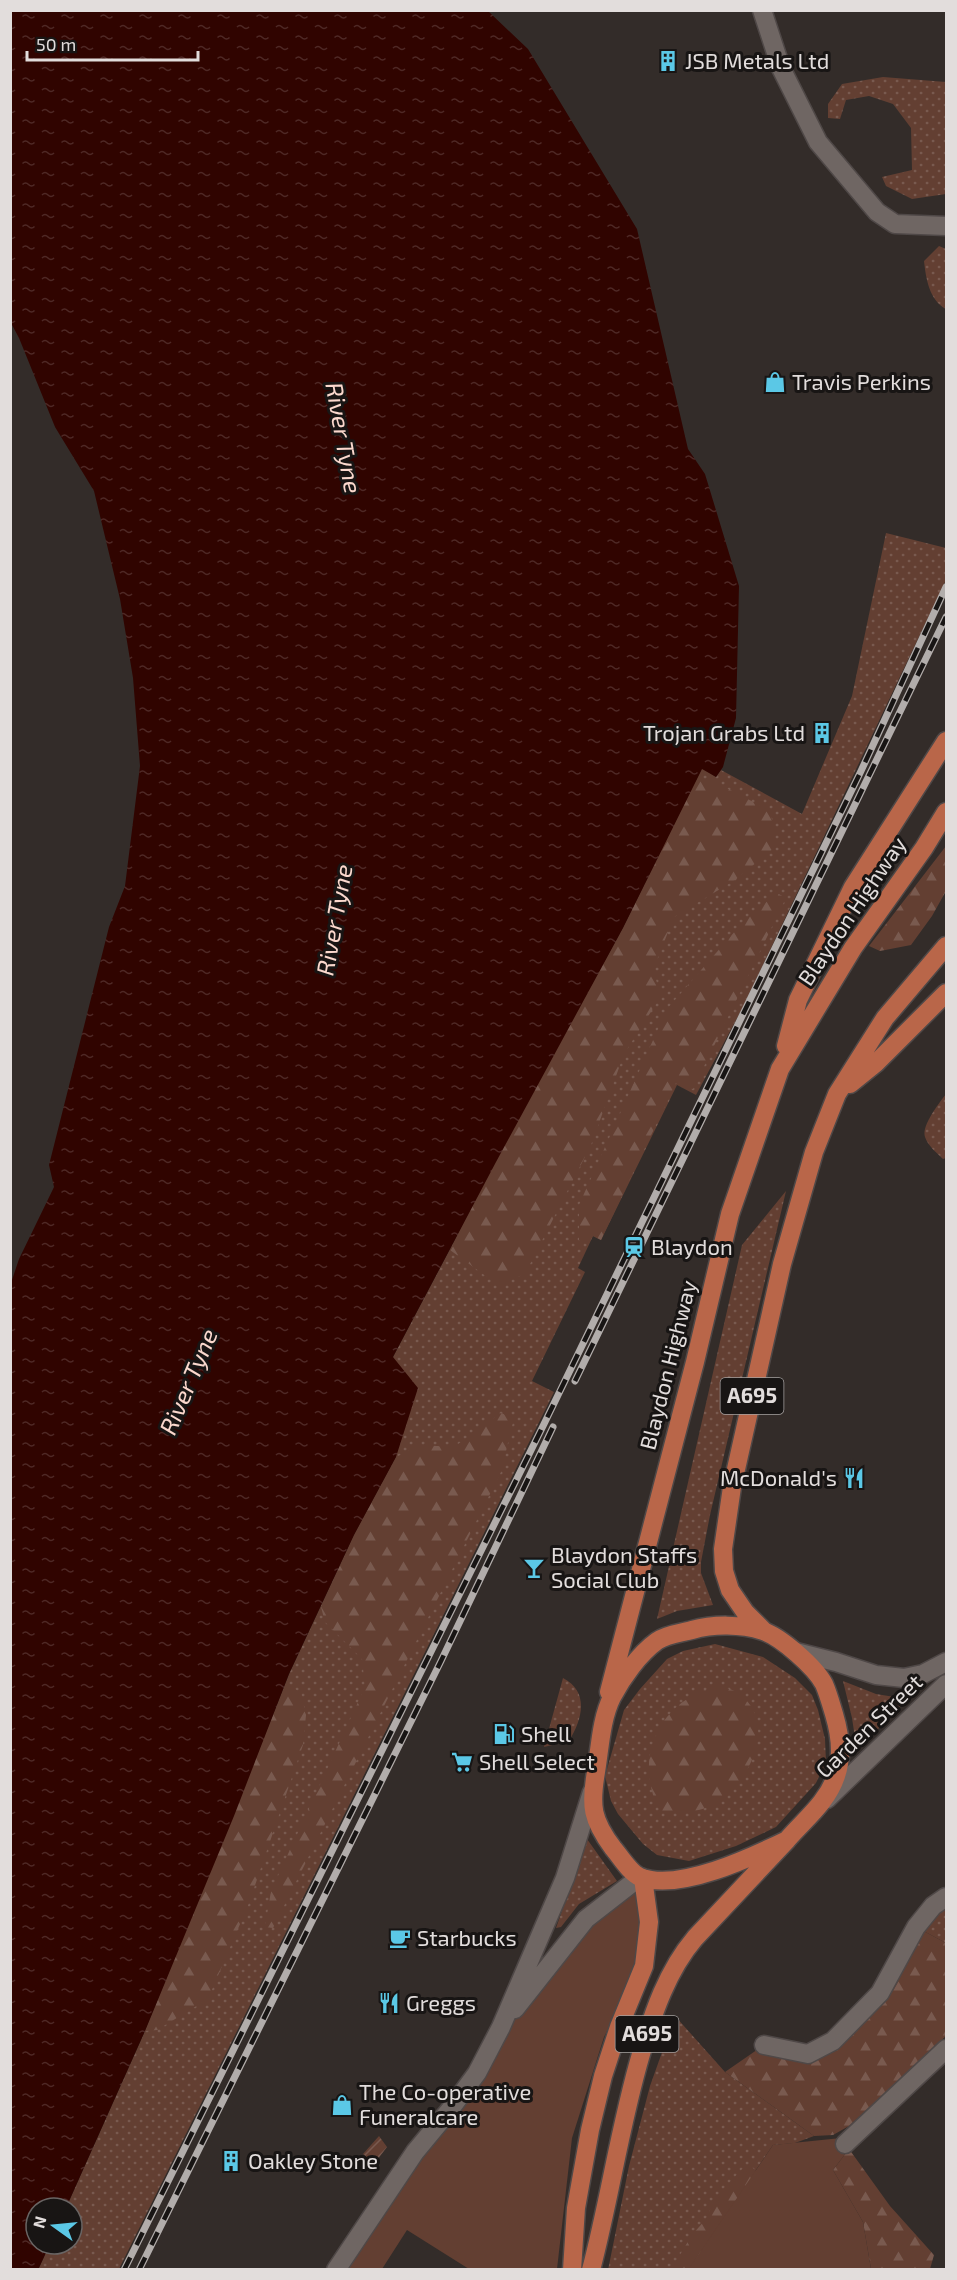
<svg xmlns="http://www.w3.org/2000/svg" width="957" height="2280" font-family="'Exo 2',sans-serif">
	<defs>
		<pattern id="grass-dots" width="8" height="8" patternUnits="userSpaceOnUse" patternTransform="scale(1.5)"><rect width="8" height="8" fill="#633f32"/><path d="M2 2h.1M6 6h.1" fill="none" stroke="#795a4f" stroke-width="1.8" stroke-linecap="round"/></pattern>
		<pattern id="forest-firs" width="22" height="20" patternUnits="userSpaceOnUse" patternTransform="scale(1.5)"><rect width="22" height="20" fill="#633f32"/><path d="M5 1l3.5 6h-7zM16 11l3.5 6h-7z" fill="#795a4f"/></pattern>
		<pattern id="garden-furrows" width="10" height="10" patternUnits="userSpaceOnUse" patternTransform="scale(1.5)"><rect width="10" height="10" fill="#633f32"/><path d="M-1 1l2-2M0 10L10 0M9 11l2-2" fill="none" stroke="#795a4f"/></pattern>
		<pattern id="water-ripples" width="26" height="14" patternUnits="userSpaceOnUse" patternTransform="scale(1.5)"><rect width="26" height="14" fill="#300400"/><path d="M2 4q2-2 4 0t4 0M15 11q2-2 4 0t4 0" fill="none" stroke="#4e2825"/></pattern>
	</defs>
	<rect width="100%" height="100%" fill="#332c29"/>
	<path fill="url(#grass-dots)" d="M 883,77 L 946,82 L 946,194 L 912,199 L 886,186 L 882,177 L 912,170 L 911,128 L 893,104 L 869,96 L 846,100 L 840,119 L 828,118 L 828,104 L 842,84 Z
		M 939,246 L 946,249 L 946,309 C 929,300 926,278 924,261 Z
		M 886,533 L 946,548 L 946,580 L 742,1009 L 696,1095 L 677,1085 L 601,1240 L 593,1236 L 578,1268 L 585,1272 L 532,1381 L 554,1392 L 119,2269 L 38,2270 L 50,2244 L 72,2244 L 72,2208 L 66,2208 L 145,2031 L 234,1816 L 289,1674 L 354,1535 L 396,1457 L 393,1357 L 496,1162 L 623,928 L 702,768 L 716,777 L 721,770 L 802,814 L 852,696 Z
		M 946,1094 L 946,1158 L 943,1159 C 937,1153 928,1146 925,1137 C 921,1126 940,1102 946,1094 Z
		M 786,1191 L 710,1515 L 701,1562 L 701,1573 L 713,1605 L 677,1611 L 657,1619 L 742,1245 Z
		M 715,1644 L 763,1657 L 795,1678 L 812,1695 L 818,1710 L 825,1739 L 826,1762 L 816,1783 L 776,1827 L 736,1846 L 689,1861 L 657,1855 L 643,1844 L 618,1814 L 611,1801 L 605,1776 L 624,1710 L 640,1689 L 667,1659 L 683,1651 Z
		M 563,1678 C 590,1692 582,1720 569,1741 L 544,1747 Z
		M 843,1681 L 876,1694 L 907,1699 L 857,1751 L 852,1718 Z
		M 587,1839 L 617,1881 L 579,1904 L 561,1927 L 556,1928 Z
		M 946,1897 L 946,1943 L 916,1927 Z
		M 675,2016 L 725,2072 L 814,2136 L 795,2143 L 773,2145 L 688,2269 L 608,2270 L 629,2166 L 650,2086 Z"/>
	<path fill="url(#forest-firs)" d="M 709,779 L 767,809 L 773,821 L 773,849 L 735,880 L 674,917 L 653,970 L 661,996 L 624,1054 L 591,1145 L 525,1274 L 498,1285 L 450,1250 L 494,1161 L 623,928 L 696,780 Z
		M 946,846 L 946,891 L 932,916 L 911,945 L 880,951 L 869,946 Z
		M 777,893 L 786,898 L 693,1089 L 676,1083 L 601,1240 L 593,1236 L 588,1245 L 579,1240 L 579,1205 L 667,1009 L 744,921 Z
		M 501,1413 L 514,1418 L 501,1472 L 273,1928 L 265,1927 L 271,1891 L 365,1687 L 362,1659 L 325,1622 L 321,1607 L 354,1535 L 396,1457 L 420,1445 L 454,1447 Z
		M 286,1683 L 301,1693 L 306,1715 L 303,1745 L 249,1903 L 208,1999 L 157,2030 L 145,2031 Z
		M 716,1687 C 728,1687 736,1690 745,1699 C 777,1730 745,1790 710,1806 C 696,1813 675,1814 660,1811 C 632,1760 659,1700 716,1687 Z
		M 916,1927 L 946,1943 L 946,2036 L 849,2126 L 833,2135 L 814,2136 L 725,2072 L 764,2045 L 808,2054 L 880,1993 Z
		M 849,2149 L 890,2206 L 934,2255 L 930,2269 L 871,2269 L 863,2222 L 833,2170 Z
		M 750,2165 L 763,2178 L 734,2270 L 675,2270 L 678,2258 L 692,2235 L 706,2219 L 716,2197 L 744,2167 Z"/>
	<path fill="#633f32" d="M 641,1876 L 655,1938 L 604,2037 L 572,2138 L 557,2269 L 469,2269 L 407,2230 L 382,2269 L 345,2269 L 506,2023 L 555,1961 Z
		M 841,2138 L 849,2149 L 833,2170 L 863,2222 L 871,2269 L 688,2270 L 773,2145 Z"/>
	<path fill="url(#garden-furrows)" d="M 379,2136 L 387,2147 L 374,2164 L 363,2154 Z"/>
	<path fill="url(#water-ripples)" d="M 11,10 L 488,11 L 528,49 L 637,229 L 688,449 L 705,474 L 739,586 L 736,718 L 723,767 L 716,777 L 702,769 L 623,928 L 496,1162 L 393,1357 L 418,1388 L 396,1457 L 354,1535 L 289,1674 L 234,1816 L 145,2031 L 66,2208 L 36,2208 L 36,2244 L 50,2244 L 38,2270 L 10,2269 L 11,1283 L 19,1259 L 54,1187 L 49,1165 L 109,927 L 125,886 L 140,766 L 133,678 L 120,599 L 94,491 L 55,427 L 19,338 L 11,323 Z"/>
	<g fill="none" stroke-linecap="round" stroke-linejoin="round">
		<defs>
			<path id="street" d="M 762,10 L 781,68 L 818,142 L 877,212 L 895,224 L 946,226
				M 764,2045 L 808,2054 L 833,2041 L 880,1993 L 916,1927 L 933,1906 L 946,1897
				M 845,2144 L 946,2049"/>
			<path id="secondary" d="M 796,1652 L 836,1662 L 876,1675 L 904,1678 L 923,1674 L 946,1662
				M 827,1799 L 946,1684
				M 515,2009 L 586,1919 L 640,1877
				M 336,2270 L 415,2152 L 449,2111 L 477,2073 L 501,2027 L 565,1878 L 592,1792"/>
			<path id="primary" d="M 786,1046 L 798,1000 L 853,887 L 946,741
				M 850,1084 L 876,1063 L 946,993
				M 764,1631 L 745,1612 L 730,1590 L 724,1571 L 723,1549 L 732,1487 L 782,1264 L 814,1152 L 837,1094 L 885,1018 L 946,946
				M 609,1692 L 695,1362 L 730,1214 L 780,1069 L 853,948 L 924,848 L 946,812
				M 572,2270 L 576,2208 L 590,2130 L 603,2076 L 619,2027 L 644,1966 L 649,1922 L 643,1878
				M 591,2270 C 610,2198 620,2125 641,2054 C 653,2013 667,1971 695,1938 L 787,1840 C 804,1820 827,1803 836,1776 C 843,1756 840,1734 834,1714 C 831,1704 828,1693 824,1684 C 815,1667 781,1637 763,1631 C 741,1624 713,1624 692,1630 C 681,1633 667,1634 657,1641 C 639,1654 622,1678 612,1697 C 601,1719 600,1748 596,1772 C 590,1806 592,1820 613,1848 C 620,1856 630,1873 640,1877 C 679,1892 752,1857 787,1840"/>
		</defs>
		<use href="#street" stroke="#4f4847" stroke-width="21"/>
		<use href="#secondary" stroke="#4f4847" stroke-width="21"/>
		<use href="#primary" stroke="#4f4847" stroke-width="21"/>
		<use href="#street" stroke="#6f6663" stroke-width="18"/>
		<use href="#secondary" stroke="#6f6663" stroke-width="18"/>
		<use href="#primary" stroke="#b96649" stroke-width="18"/>
		<defs>
			<path id="rail" d="M 575,1381 L 946,617
				M 124,2270 L 544,1424 L 861,771 L 946,587
				M 139,2270 L 441,1661 L 553,1427"/>
		</defs>
		<use href="#rail" stroke="#b2adab" stroke-width="7"/>
		<use href="#rail" stroke="#181514" stroke-width="4.5" stroke-dasharray="14" stroke-linecap="butt"/>
	</g>
	<defs>
		<symbol id="building-bare" viewBox="-9 -9 18 18"><path d="M-4-6H4V6H1V3H-1V6H-4ZM-2.5-4.3h1.7v1.8h-1.7ZM.8-4.3h1.7v1.8H.8ZM-2.5-1h1.7V.8h-1.7ZM.8-1h1.7V.8H.8Z" fill="#5bc8e6" stroke="#181514" stroke-width="2.5" paint-order="stroke"/></symbol>
		<symbol id="shop-bare" viewBox="-9 -9 18 18"><path d="M-5-2.5h2.3a2.7 3.5 0 0 1 5.4 0H5L5.5 6h-11ZM-1.5-2.5h3a1.5 2.3 0 0 0-3 0Z" fill="#5bc8e6" stroke="#181514" stroke-width="2.5" paint-order="stroke"/></symbol>
		<symbol id="station-bare" viewBox="-9 -9 18 18"><path d="M-3-6H3Q5-6 5-4V2Q5 4 3 4L4.5 6H3L1.5 4h-3L-3 6H-4.5L-3 4Q-5 4-5 2V-4Q-5-6-3-6ZM-3.5-4v3h7v-3ZM-3.5 1v1.5H-2V1ZM2 1v1.5H3.5V1Z" fill="#5bc8e6" stroke="#181514" stroke-width="2.5" paint-order="stroke"/></symbol>
		<symbol id="restaurant-bare" viewBox="-9 -9 18 18"><path d="M-5-6h1v4h1v-4h1v4h1v-4h1v5L-1.5 .5V6h-2V.5L-5-1ZM5-6V6H3V1.5H1.5Q1.5-4 5-6Z" fill="#5bc8e6" stroke="#181514" stroke-width="2.5" paint-order="stroke"/></symbol>
		<symbol id="bar-bare" viewBox="-9 -9 18 18"><path d="M-6-5H6L.8 .8V4.5H3.5V6h-7V4.5H-.8V.8Z" fill="#5bc8e6" stroke="#181514" stroke-width="2.5" paint-order="stroke"/></symbol>
		<symbol id="fuel-bare" viewBox="-9 -9 18 18"><path d="M-5.5-6h7V0h2V4h1.3V-2.5L3-4.5l.8-.8L6-3V5H2.5V1h-1V6h-7ZM-4.2-4.7v3.2H.2V-4.7Z" fill="#5bc8e6" stroke="#181514" stroke-width="2.5" paint-order="stroke"/></symbol>
		<symbol id="supermarket-bare" viewBox="-9 -9 18 18"><path d="M-6-5.5h2.5l.6 2H6L4.5 2H-2.5L-4.4-4H-6ZM-1.5 3.2a1.3 1.3 0 1 0 .1 0ZM3 3.2a1.3 1.3 0 1 0 .1 0Z" fill="#5bc8e6" stroke="#181514" stroke-width="2.5" paint-order="stroke"/></symbol>
		<symbol id="cafe-bare" viewBox="-9 -9 18 18"><path d="M-5.5-4.5H6V0H3Q3 3.5 0 3.5H-2.5Q-5.5 3.5-5.5 0ZM3-3.2v2h1.7v-2ZM-6 4.5H4V6H-6Z" fill="#5bc8e6" stroke="#181514" stroke-width="2.5" paint-order="stroke"/></symbol>
	</defs>
	<g fill-rule="evenodd">
		<use href="#building-bare" x="653" y="46" width="30" height="30"/>
		<use href="#shop-bare" x="760" y="367" width="30" height="30"/>
		<use href="#building-bare" x="807" y="718" width="30" height="30"/>
		<use href="#station-bare" x="619" y="1232" width="30" height="30"/>
		<use href="#restaurant-bare" x="839" y="1463" width="30" height="30"/>
		<use href="#bar-bare" x="519" y="1553" width="30" height="30"/>
		<use href="#fuel-bare" x="489" y="1719" width="30" height="30"/>
		<use href="#supermarket-bare" x="447" y="1747" width="30" height="30"/>
		<use href="#cafe-bare" x="385" y="1923" width="30" height="30"/>
		<use href="#restaurant-bare" x="374" y="1988" width="30" height="30"/>
		<use href="#shop-bare" x="327" y="2090" width="30" height="30"/>
		<use href="#building-bare" x="216" y="2146" width="30" height="30"/>
	</g>
	<g text-anchor="middle" stroke-width="6" stroke-linejoin="round" paint-order="stroke">
		<g fill="#181514" stroke="#a5a1a0" stroke-width="1.5">
			<rect x="720.5" y="1378" width="63" height="36" rx="4.5"/>
			<rect x="615.5" y="2016" width="63" height="36" rx="4.5"/>
		</g>
		<g font-size="21" font-weight="bold" fill="#e2dddc">
			<text x="752" y="1403">A695</text>
			<text x="647" y="2041">A695</text>
		</g>
		<g font-size="22" fill="#e2dddc" stroke="#181514" text-anchor="start">
			<text x="685" y="69">JSB Metals Ltd</text>
			<text x="792" y="390">Travis Perkins</text>
			<text x="805" y="741" text-anchor="end">Trojan Grabs Ltd</text>
			<text x="651" y="1255">Blaydon</text>
			<text x="837" y="1486" text-anchor="end">McDonald's</text>
			<text x="551" y="1563">Blaydon Staffs<tspan x="551" dy="25">Social Club</tspan></text>
			<text x="521" y="1742">Shell</text>
			<text x="479" y="1770">Shell Select</text>
			<text x="417" y="1946">Starbucks</text>
			<text x="406" y="2011">Greggs</text>
			<text x="359" y="2100">The Co-operative<tspan x="359" dy="25">Funeralcare</tspan></text>
			<text x="248" y="2169">Oakley Stone</text>
		</g>
		<g font-size="22" fill="#e2dddc" stroke="#181514">
			<text transform="translate(852 911) rotate(-56)" y="8">Blaydon Highway</text>
			<text transform="translate(668 1365) rotate(-76)" y="8">Blaydon Highway</text>
			<text transform="translate(869 1726) rotate(-44)" y="8">Garden Street</text>
		</g>
		<g font-size="24" font-style="italic" fill="#fbd8cd" stroke="#181514">
			<text transform="translate(343 438) rotate(80)" y="8">River Tyne</text>
			<text transform="translate(335 920) rotate(-80)" y="8">River Tyne</text>
			<text transform="translate(189 1382) rotate(-67)" y="8">River Tyne</text>
		</g>
	</g>
	<rect width="957" height="2280" fill="none" stroke="#e2dddc" stroke-width="24"/>
	<g transform="translate(54 2226) rotate(285)"><circle r="28" fill="#181514" stroke="#696564" stroke-width="1.5"/>
	<path d="M0-4.5L10 22L0 15L-10 22Z" fill="#5bc8e6"/>
	<text y="-9" font-size="16" font-weight="bold" text-anchor="middle" fill="#e2dddc">N</text>
	</g>
	<path d="M27 51v9h171v-9" fill="none" stroke="#e2dddc" stroke-width="3"/>
	<text x="36" y="51" font-size="18" fill="#e2dddc" stroke="#181514" stroke-width="4.5" paint-order="stroke">50 m</text>
</svg>
